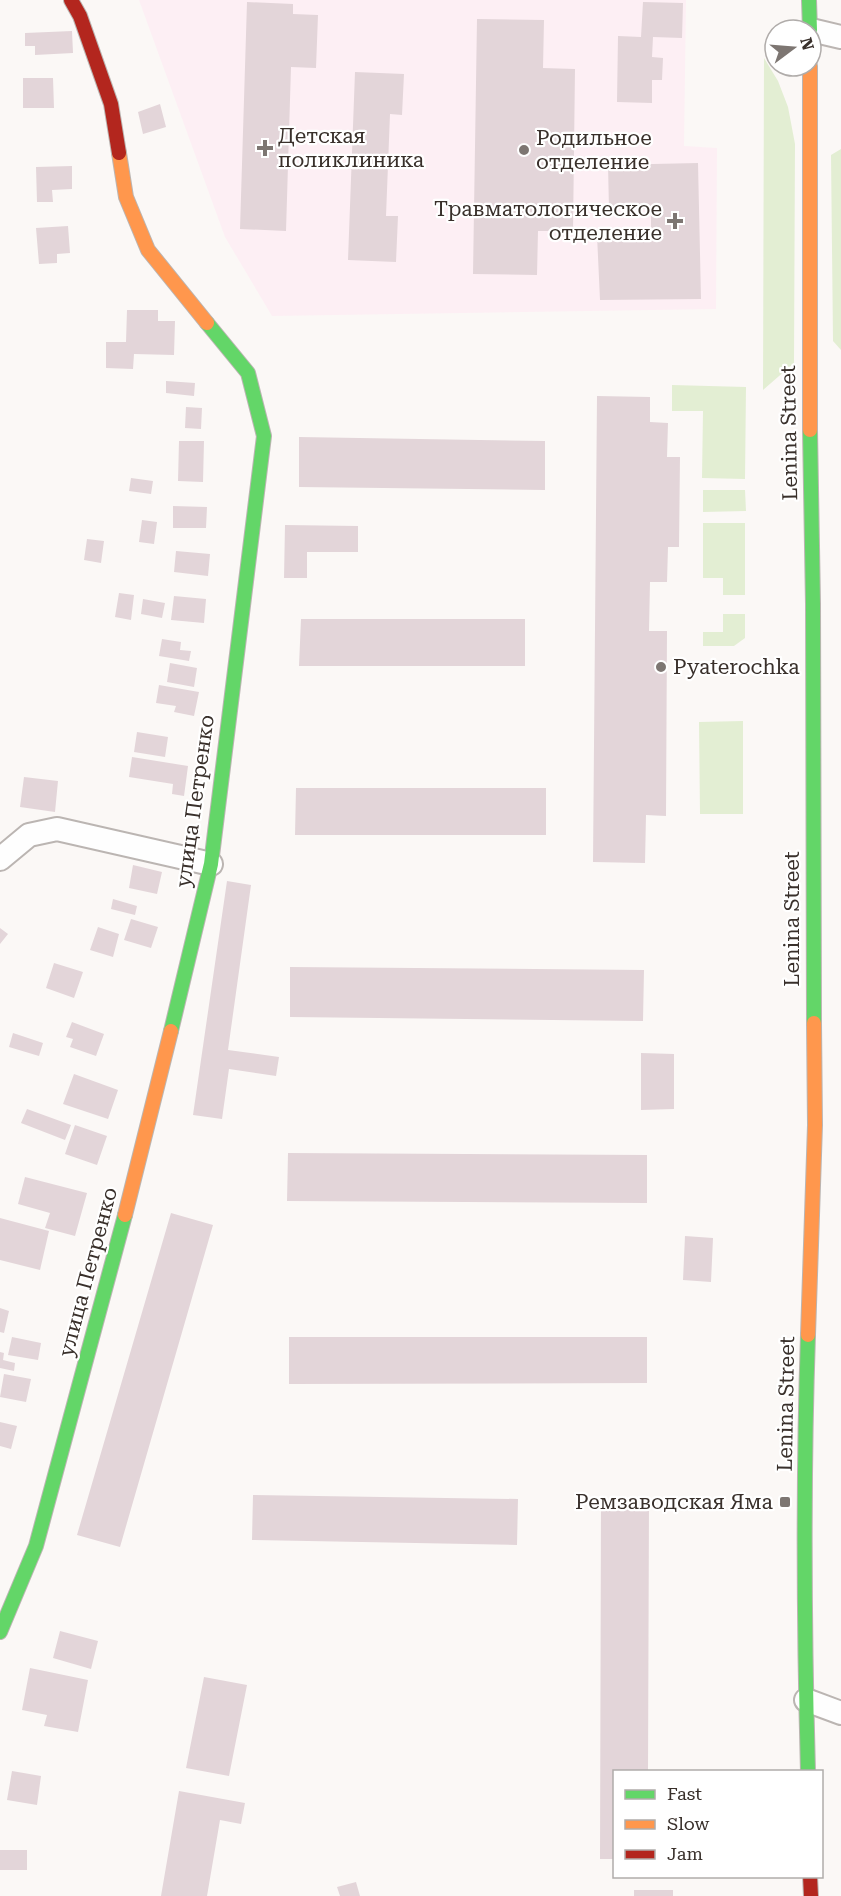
<svg xmlns="http://www.w3.org/2000/svg" width="841" height="1896" font-family="'Roboto Serif',serif">
	<rect width="100%" height="100%" fill="#fbf8f6"/>
	<path fill="#fdeff4" d="M 139,0 L 686,0 L 684,146 L 717,148 L 716,309 L 272,316 L 225,237 Z"/>
	<path fill="#e3eed3" d="M 764,58 L 778,81 L 788,107 L 795,144 L 794,363 L 763,390 Z
		M 841,149 L 841,350 L 833,341 L 831,155 Z
		M 672,385 L 746,387 L 745,479 L 702,478 L 703,411 L 672,411 Z
		M 703,490 L 745,490 L 746,511 L 703,512 Z
		M 703,523 L 745,523 L 745,595 L 723,595 L 723,578 L 703,578 Z
		M 723,614 L 745,614 L 745,638 L 734,646 L 703,646 L 703,632 L 723,632 Z
		M 743,721 L 743,814 L 700,814 L 699,722 Z"/>
	<path fill="#e3d5d9" d="M 247,2 L 293,4 L 293,14 L 318,15 L 316,68 L 291,67 L 286,231 L 240,229 Z
		M 643,2 L 683,3 L 682,38 L 653,37 L 652,57 L 663,58 L 662,80 L 652,80 L 652,103 L 617,102 L 618,36 L 641,37 Z
		M 477,19 L 544,20 L 543,68 L 575,69 L 573,231 L 538,231 L 537,275 L 473,274 Z
		M 72,31 L 73,53 L 35,55 L 35,46 L 25,46 L 25,33 Z
		M 355,72 L 404,74 L 402,115 L 390,114 L 386,216 L 398,216 L 396,262 L 348,260 Z
		M 23,78 L 53,78 L 54,108 L 23,108 Z
		M 160,104 L 166,127 L 143,134 L 138,112 Z
		M 698,163 L 701,299 L 600,300 L 597,235 L 651,232 L 651,209 L 609,209 L 608,165 Z
		M 72,166 L 72,189 L 52,190 L 53,202 L 37,202 L 36,167 Z
		M 68,226 L 70,253 L 57,254 L 57,263 L 39,264 L 36,228 Z
		M 127,310 L 158,310 L 158,321 L 175,321 L 174,355 L 134,354 L 133,369 L 106,368 L 106,342 L 126,342 Z
		M 166,381 L 195,383 L 194,396 L 166,393 Z
		M 597,396 L 650,397 L 650,422 L 668,423 L 667,457 L 680,457 L 679,547 L 668,547 L 667,582 L 650,582 L 649,631 L 667,631 L 666,816 L 646,815 L 645,863 L 593,862 Z
		M 186,407 L 202,408 L 201,429 L 185,428 Z
		M 299,437 L 545,441 L 545,490 L 299,487 Z
		M 179,441 L 204,441 L 203,482 L 178,481 Z
		M 131,478 L 153,481 L 151,494 L 129,491 Z
		M 173,506 L 207,507 L 206,528 L 173,528 Z
		M 142,520 L 157,522 L 154,544 L 139,542 Z
		M 285,525 L 358,526 L 358,552 L 307,552 L 307,578 L 284,578 Z
		M 87,539 L 104,541 L 101,563 L 84,560 Z
		M 176,551 L 210,554 L 208,576 L 174,572 Z
		M 119,593 L 134,595 L 131,620 L 115,617 Z
		M 174,596 L 206,599 L 204,623 L 171,620 Z
		M 143,599 L 165,603 L 162,618 L 141,614 Z
		M 301,619 L 525,619 L 525,666 L 299,666 Z
		M 162,639 L 181,642 L 180,650 L 191,651 L 189,661 L 159,656 Z
		M 170,663 L 197,668 L 194,687 L 167,682 Z
		M 159,685 L 199,692 L 194,716 L 174,712 L 176,706 L 156,703 Z
		M 137,732 L 168,737 L 165,757 L 134,752 Z
		M 132,757 L 188,766 L 184,796 L 172,794 L 173,784 L 129,777 Z
		M 24,777 L 58,781 L 55,812 L 20,807 Z
		M 296,788 L 546,788 L 546,835 L 295,835 Z
		M 133,865 L 162,872 L 157,894 L 129,888 Z
		M 227,881 L 251,885 L 228,1050 L 279,1057 L 276,1076 L 229,1069 L 222,1119 L 193,1115 Z
		M 113,899 L 137,906 L 135,915 L 111,909 Z
		M 131,919 L 158,927 L 151,948 L 124,940 Z
		M 98,927 L 119,934 L 113,957 L 90,950 Z
		M 0,928 L 8,934 L 0,944 Z
		M 54,963 L 83,972 L 74,998 L 46,988 Z
		M 290,967 L 644,970 L 643,1021 L 290,1017 Z
		M 72,1022 L 104,1034 L 96,1056 L 70,1047 L 73,1039 L 66,1037 Z
		M 13,1033 L 43,1043 L 39,1056 L 9,1047 Z
		M 641,1053 L 674,1054 L 674,1109 L 641,1110 Z
		M 74,1074 L 118,1090 L 108,1119 L 63,1104 Z
		M 27,1109 L 71,1125 L 65,1140 L 21,1123 Z
		M 75,1125 L 107,1136 L 97,1165 L 65,1154 Z
		M 288,1153 L 647,1155 L 647,1203 L 287,1201 Z
		M 25,1177 L 87,1193 L 75,1236 L 45,1228 L 50,1213 L 18,1204 Z
		M 171,1213 L 213,1225 L 120,1547 L 77,1535 Z
		M 0,1218 L 49,1231 L 40,1270 L 0,1260 Z
		M 685,1236 L 713,1238 L 711,1282 L 683,1280 Z
		M 0,1308 L 9,1311 L 4,1333 L 0,1332 Z
		M 12,1337 L 41,1343 L 38,1360 L 8,1355 Z
		M 289,1337 L 647,1337 L 647,1383 L 289,1384 Z
		M 0,1352 L 4,1353 L 3,1360 L 15,1363 L 14,1371 L 0,1368 Z
		M 4,1374 L 31,1379 L 26,1402 L 0,1397 Z
		M 0,1422 L 17,1426 L 11,1449 L 0,1446 Z
		M 253,1495 L 518,1499 L 517,1545 L 252,1540 Z
		M 601,1502 L 649,1502 L 648,1772 L 614,1772 L 614,1859 L 600,1859 Z
		M 60,1631 L 98,1641 L 91,1669 L 53,1658 Z
		M 30,1668 L 88,1680 L 78,1732 L 44,1726 L 47,1715 L 22,1710 Z
		M 204,1677 L 247,1685 L 229,1776 L 186,1768 Z
		M 12,1771 L 41,1776 L 37,1805 L 7,1800 Z
		M 179,1791 L 245,1803 L 241,1824 L 220,1820 L 207,1896 L 161,1896 Z
		M 0,1850 L 27,1850 L 27,1870 L 0,1870 Z
		M 356,1882 L 360,1896 L 340,1896 L 337,1887 Z
		M 634,1890 L 673,1890 L 673,1896 L 634,1896 Z"/>
	<g fill="none" stroke-linecap="round" stroke-linejoin="round">
		<defs>
			<path id="street" d="M 811,30 L 841,37
				M 0,859 L 29,835 L 57,829 L 211,864
				M 806,1700 L 841,1713"/>
			<path id="fast" d="M 809,0 L 810,30
				M 810,430 L 813,604 L 814,1023
				M 171,1031 L 211,864 L 264,436 L 248,373 L 207,323
				M 0,1632 L 36,1546 L 125,1215
				M 808,1772 C 804,1627 803,1481 808,1335"/>
			<path id="slow" d="M 810,66 L 810,430
				M 119,153 L 126,197 L 148,250 L 207,323
				M 125,1215 L 171,1031
				M 808,1335 L 815,1125 L 814,1023"/>
			<path id="jam" d="M 71,0 L 80,16 L 111,104 L 119,153
				M 810,1876 L 811,1896"/>
		</defs>
		<use href="#street" stroke="#bbb5b2" stroke-width="26"/>
		<use href="#fast" stroke="#bbb5b2" stroke-width="16"/>
		<use href="#slow" stroke="#bbb5b2" stroke-width="16"/>
		<use href="#jam" stroke="#bbb5b2" stroke-width="16"/>
		<use href="#street" stroke="#fefefe" stroke-width="22"/>
		<use href="#fast" stroke="#63d668" stroke-width="14"/>
		<use href="#slow" stroke="#ff974d" stroke-width="14"/>
		<use href="#jam" stroke="#b3261e" stroke-width="14"/>
	</g>
	<g fill="#7d7672" stroke="#fff" stroke-width="2">
		<path d="M262 139h6v6h6v6h-6v6h-6v-6h-6v-6h6z"/>
		<circle cx="524" cy="150" r="6"/>
		<path d="M672 212h6v6h6v6h-6v6h-6v-6h-6v-6h6z"/>
		<circle cx="661" cy="667" r="6"/>
		<rect x="779" y="1496" width="12" height="12" rx="3"/>
	</g>
	<g text-anchor="middle" stroke-width="4.5" stroke-linejoin="round" paint-order="stroke">
		<g font-size="21" fill="#39302b" stroke="#fff" text-anchor="start">
			<text x="278" y="143">Детская<tspan x="278" dy="24">поликлиника</tspan></text>
			<text x="536" y="145">Родильное<tspan x="536" dy="24">отделение</tspan></text>
			<text x="662" y="216" text-anchor="end">Травматологическое<tspan x="662" dy="24">отделение</tspan></text>
			<text x="673" y="674">Pyaterochka</text>
			<text x="773" y="1509" text-anchor="end">Ремзаводская Яма</text>
		</g>
		<g font-size="21" fill="#39302b" stroke="#fff">
			<text transform="translate(789 433) rotate(-91)" y="7">Lenina Street</text>
			<text transform="translate(195 801) rotate(-82)" y="7">улица Петренко</text>
			<text transform="translate(792 919) rotate(-90)" y="7">Lenina Street</text>
			<text transform="translate(88 1272) rotate(-75)" y="7">улица Петренко</text>
			<text transform="translate(786 1404) rotate(-89)" y="7">Lenina Street</text>
		</g>
	</g>
	<rect x="613" y="1770" width="210" height="108" fill="#ffffff" stroke="#b0acaa" stroke-width="1.5"/>
	<rect x="625" y="1790" width="30" height="9" fill="#63d668" stroke="#b0acaa" stroke-width="1.5"/>
	<text x="667" y="1800" font-size="18" fill="#39302b">Fast</text>
	<rect x="625" y="1820" width="30" height="9" fill="#ff974d" stroke="#b0acaa" stroke-width="1.5"/>
	<text x="667" y="1830" font-size="18" fill="#39302b">Slow</text>
	<rect x="625" y="1850" width="30" height="9" fill="#b3261e" stroke="#b0acaa" stroke-width="1.5"/>
	<text x="667" y="1860" font-size="18" fill="#39302b">Jam</text>
	<g transform="translate(793 48) rotate(74)"><circle r="28" fill="#ffffff" stroke="#b0acaa" stroke-width="1.5"/>
	<path d="M0-4.5L10 22L0 15L-10 22Z" fill="#7d7672"/>
	<text y="-9" font-size="16" font-weight="bold" text-anchor="middle" fill="#39302b">N</text>
	</g>
</svg>
